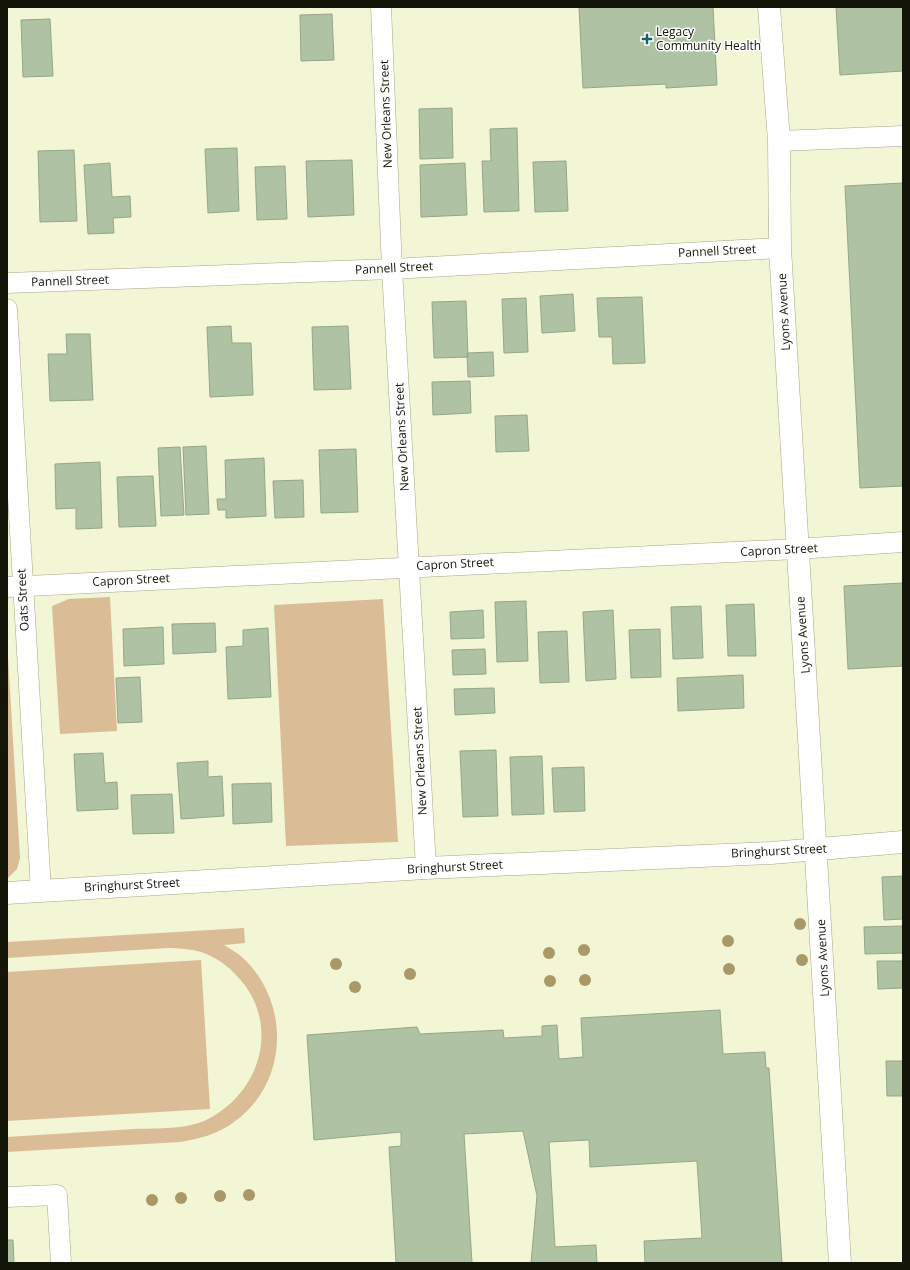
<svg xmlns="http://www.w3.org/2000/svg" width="910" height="1270" font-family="'Open Sans',sans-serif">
	<rect width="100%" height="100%" fill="#f2f6d4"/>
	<path fill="#dabc96" d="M 110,597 L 117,731 L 60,734 L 52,606 L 69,599 Z
		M 383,599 L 398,842 L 286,846 L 274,605 Z
		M 7,640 L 20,858 L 17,869 L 7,879 Z
		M 244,928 L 245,943 L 224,945 C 230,949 238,953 244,959 C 291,1004 288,1084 234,1122 C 218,1134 199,1139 180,1142 L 7,1152 L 7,1137 C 49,1134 92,1132 134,1129 C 158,1128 187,1130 208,1119 C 263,1091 281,1020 236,975 C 227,965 214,956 201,952 C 190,949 179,948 168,948 L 7,958 L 7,942 Z
		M 201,960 L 210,1109 L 7,1121 L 7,972 Z"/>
	<path fill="#b0c2a4" stroke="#95a689" d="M 579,7 L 713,7 L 717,85 L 666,88 L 666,84 L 583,88 Z
		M 836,7 L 903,7 L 903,71 L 840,75 Z
		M 332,14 L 334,60 L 301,61 L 300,15 Z
		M 50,19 L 53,76 L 23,77 L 21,20 Z
		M 452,108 L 453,158 L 420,159 L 419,109 Z
		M 517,128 L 519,211 L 484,212 L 482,161 L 491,161 L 490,129 Z
		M 237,148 L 239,211 L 208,213 L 205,149 Z
		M 74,150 L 77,221 L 40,222 L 38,151 Z
		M 352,160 L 354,215 L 308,217 L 306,161 Z
		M 566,161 L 568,211 L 535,212 L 533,162 Z
		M 110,163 L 112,197 L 130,196 L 131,217 L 113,218 L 114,233 L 88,234 L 84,165 Z
		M 465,163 L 467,215 L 421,217 L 420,165 Z
		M 285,166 L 287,219 L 257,220 L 255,167 Z
		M 903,183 L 903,486 L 860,488 L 845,186 Z
		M 573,294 L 575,331 L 542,333 L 540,296 Z
		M 642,297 L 645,363 L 613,364 L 612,337 L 599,337 L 597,298 Z
		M 526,298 L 528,352 L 504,353 L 502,299 Z
		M 466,301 L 468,357 L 434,358 L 432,302 Z
		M 231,326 L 232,343 L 251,343 L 253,395 L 210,397 L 207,327 Z
		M 348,326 L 351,389 L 314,390 L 312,327 Z
		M 66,334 L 90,334 L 93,400 L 50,401 L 48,354 L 67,354 Z
		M 493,352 L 494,376 L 468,377 L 467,353 Z
		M 470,381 L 471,413 L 433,415 L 432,382 Z
		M 527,415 L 529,451 L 496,452 L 495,416 Z
		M 206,446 L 209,514 L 186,515 L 183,447 Z
		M 180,447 L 184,515 L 161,516 L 158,448 Z
		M 356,449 L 358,512 L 321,513 L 319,450 Z
		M 264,458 L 266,516 L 226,518 L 226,510 L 218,510 L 217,499 L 226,499 L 225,460 Z
		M 100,462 L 102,528 L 76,529 L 76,508 L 56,509 L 55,464 Z
		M 153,476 L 156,526 L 119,527 L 117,477 Z
		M 303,480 L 304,517 L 275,518 L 273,481 Z
		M 903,583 L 903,666 L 848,669 L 844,586 Z
		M 526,601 L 528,661 L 497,662 L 495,602 Z
		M 754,604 L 756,656 L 728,656 L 726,605 Z
		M 701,606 L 703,658 L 673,659 L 671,607 Z
		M 483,610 L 484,638 L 451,639 L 450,612 Z
		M 613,610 L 616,679 L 586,681 L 583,612 Z
		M 215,623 L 216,652 L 173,654 L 172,624 Z
		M 163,627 L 164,664 L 124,666 L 123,629 Z
		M 268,628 L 271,697 L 228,699 L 226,647 L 243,646 L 243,630 Z
		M 660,629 L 661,677 L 631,678 L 629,630 Z
		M 567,631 L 569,682 L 540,683 L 538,632 Z
		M 485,649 L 486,674 L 453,675 L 452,650 Z
		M 743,675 L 744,708 L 678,711 L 677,678 Z
		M 140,677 L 142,722 L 118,723 L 116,678 Z
		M 494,688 L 495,713 L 455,715 L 454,689 Z
		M 496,750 L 498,816 L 463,817 L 460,751 Z
		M 103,753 L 105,783 L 117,782 L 118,809 L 77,811 L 74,754 Z
		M 542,756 L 544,814 L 512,815 L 510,757 Z
		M 208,761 L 208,777 L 222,776 L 224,816 L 181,819 L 177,763 Z
		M 584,767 L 585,811 L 554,812 L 552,768 Z
		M 271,783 L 272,822 L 233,824 L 232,784 Z
		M 172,794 L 174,833 L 133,834 L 131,795 Z
		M 903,876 L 903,919 L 884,920 L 882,877 Z
		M 903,926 L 903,953 L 865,954 L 864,927 Z
		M 877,961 L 903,961 L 903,988 L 878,989 Z
		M 720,1010 L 723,1054 L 765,1052 L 766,1068 L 769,1068 L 782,1263 L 645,1263 L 644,1241 L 702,1238 L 697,1161 L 590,1167 L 589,1140 L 549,1142 L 555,1247 L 596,1245 L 597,1263 L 531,1263 L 537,1196 L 523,1131 L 464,1134 L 472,1263 L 396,1263 L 389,1147 L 401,1146 L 401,1132 L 314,1140 L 307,1035 L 417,1027 L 420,1034 L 503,1030 L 504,1038 L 542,1036 L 542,1026 L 557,1025 L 559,1059 L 583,1057 L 581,1018 Z
		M 886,1061 L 903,1061 L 903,1096 L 887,1096 Z
		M 7,1240 L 13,1240 L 14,1263 L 7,1263 Z"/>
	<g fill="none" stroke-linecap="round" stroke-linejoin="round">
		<defs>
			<path id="minor" d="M 381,7 L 392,269 L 426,868
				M 779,141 L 903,136
				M 7,283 L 392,269 L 780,248
				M 7,309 L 41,891
				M 7,587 L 797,549 L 903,542
				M 7,1197 L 57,1195 L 61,1263"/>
			<path id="tertiary" d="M 769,7 L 779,141 L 780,248 L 840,1263
				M 7,893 L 426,868 L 771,853 L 903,842"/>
		</defs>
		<use href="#minor" stroke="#a4a887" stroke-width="21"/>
		<use href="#tertiary" stroke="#a4a887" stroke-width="23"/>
		<use href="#minor" stroke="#fff" stroke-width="20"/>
		<use href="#tertiary" stroke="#fff" stroke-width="22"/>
	</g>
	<g fill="#ab9869">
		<circle cx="800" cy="924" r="6"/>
		<circle cx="728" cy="941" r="6"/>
		<circle cx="584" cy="950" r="6"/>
		<circle cx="549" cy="953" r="6"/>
		<circle cx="802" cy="960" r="6"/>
		<circle cx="336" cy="964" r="6"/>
		<circle cx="729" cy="969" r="6"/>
		<circle cx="410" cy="974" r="6"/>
		<circle cx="585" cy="980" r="6"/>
		<circle cx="550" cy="981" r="6"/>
		<circle cx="355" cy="987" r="6"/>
		<circle cx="249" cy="1195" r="6"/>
		<circle cx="220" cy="1196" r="6"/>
		<circle cx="181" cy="1198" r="6"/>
		<circle cx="152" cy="1200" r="6"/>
	</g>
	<path fill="#17616e" stroke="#fff" stroke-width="1.5" d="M645 33h4v4h4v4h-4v4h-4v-4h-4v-4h4z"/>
	<g text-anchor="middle" stroke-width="3" stroke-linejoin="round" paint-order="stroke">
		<g font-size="12" fill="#141509" stroke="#fff" text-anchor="start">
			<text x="656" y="36">Legacy<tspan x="656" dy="14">Community Health</tspan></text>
		</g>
		<g font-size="12" fill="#141509" stroke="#fff">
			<text transform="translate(386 114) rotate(-92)" y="4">New Orleans Street</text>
			<text transform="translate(717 251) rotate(-3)" y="4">Pannell Street</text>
			<text transform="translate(394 268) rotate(-3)" y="4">Pannell Street</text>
			<text transform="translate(70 281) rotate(-2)" y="4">Pannell Street</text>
			<text transform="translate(784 312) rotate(-93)" y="4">Lyons Avenue</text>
			<text transform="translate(402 437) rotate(-93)" y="4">New Orleans Street</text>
			<text transform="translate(779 550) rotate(-3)" y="4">Capron Street</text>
			<text transform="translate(455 564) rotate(-3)" y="4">Capron Street</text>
			<text transform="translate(131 580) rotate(-3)" y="4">Capron Street</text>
			<text transform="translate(23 600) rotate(-93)" y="4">Oats Street</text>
			<text transform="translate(803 635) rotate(-94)" y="4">Lyons Avenue</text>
			<text transform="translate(420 761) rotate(-93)" y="4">New Orleans Street</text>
			<text transform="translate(779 851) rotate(-3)" y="4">Bringhurst Street</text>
			<text transform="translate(455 867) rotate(-3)" y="4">Bringhurst Street</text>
			<text transform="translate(132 885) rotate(-3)" y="4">Bringhurst Street</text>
			<text transform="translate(823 958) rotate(-93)" y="4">Lyons Avenue</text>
		</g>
	</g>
	<rect width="910" height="1270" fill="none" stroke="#141509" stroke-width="16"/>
</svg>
